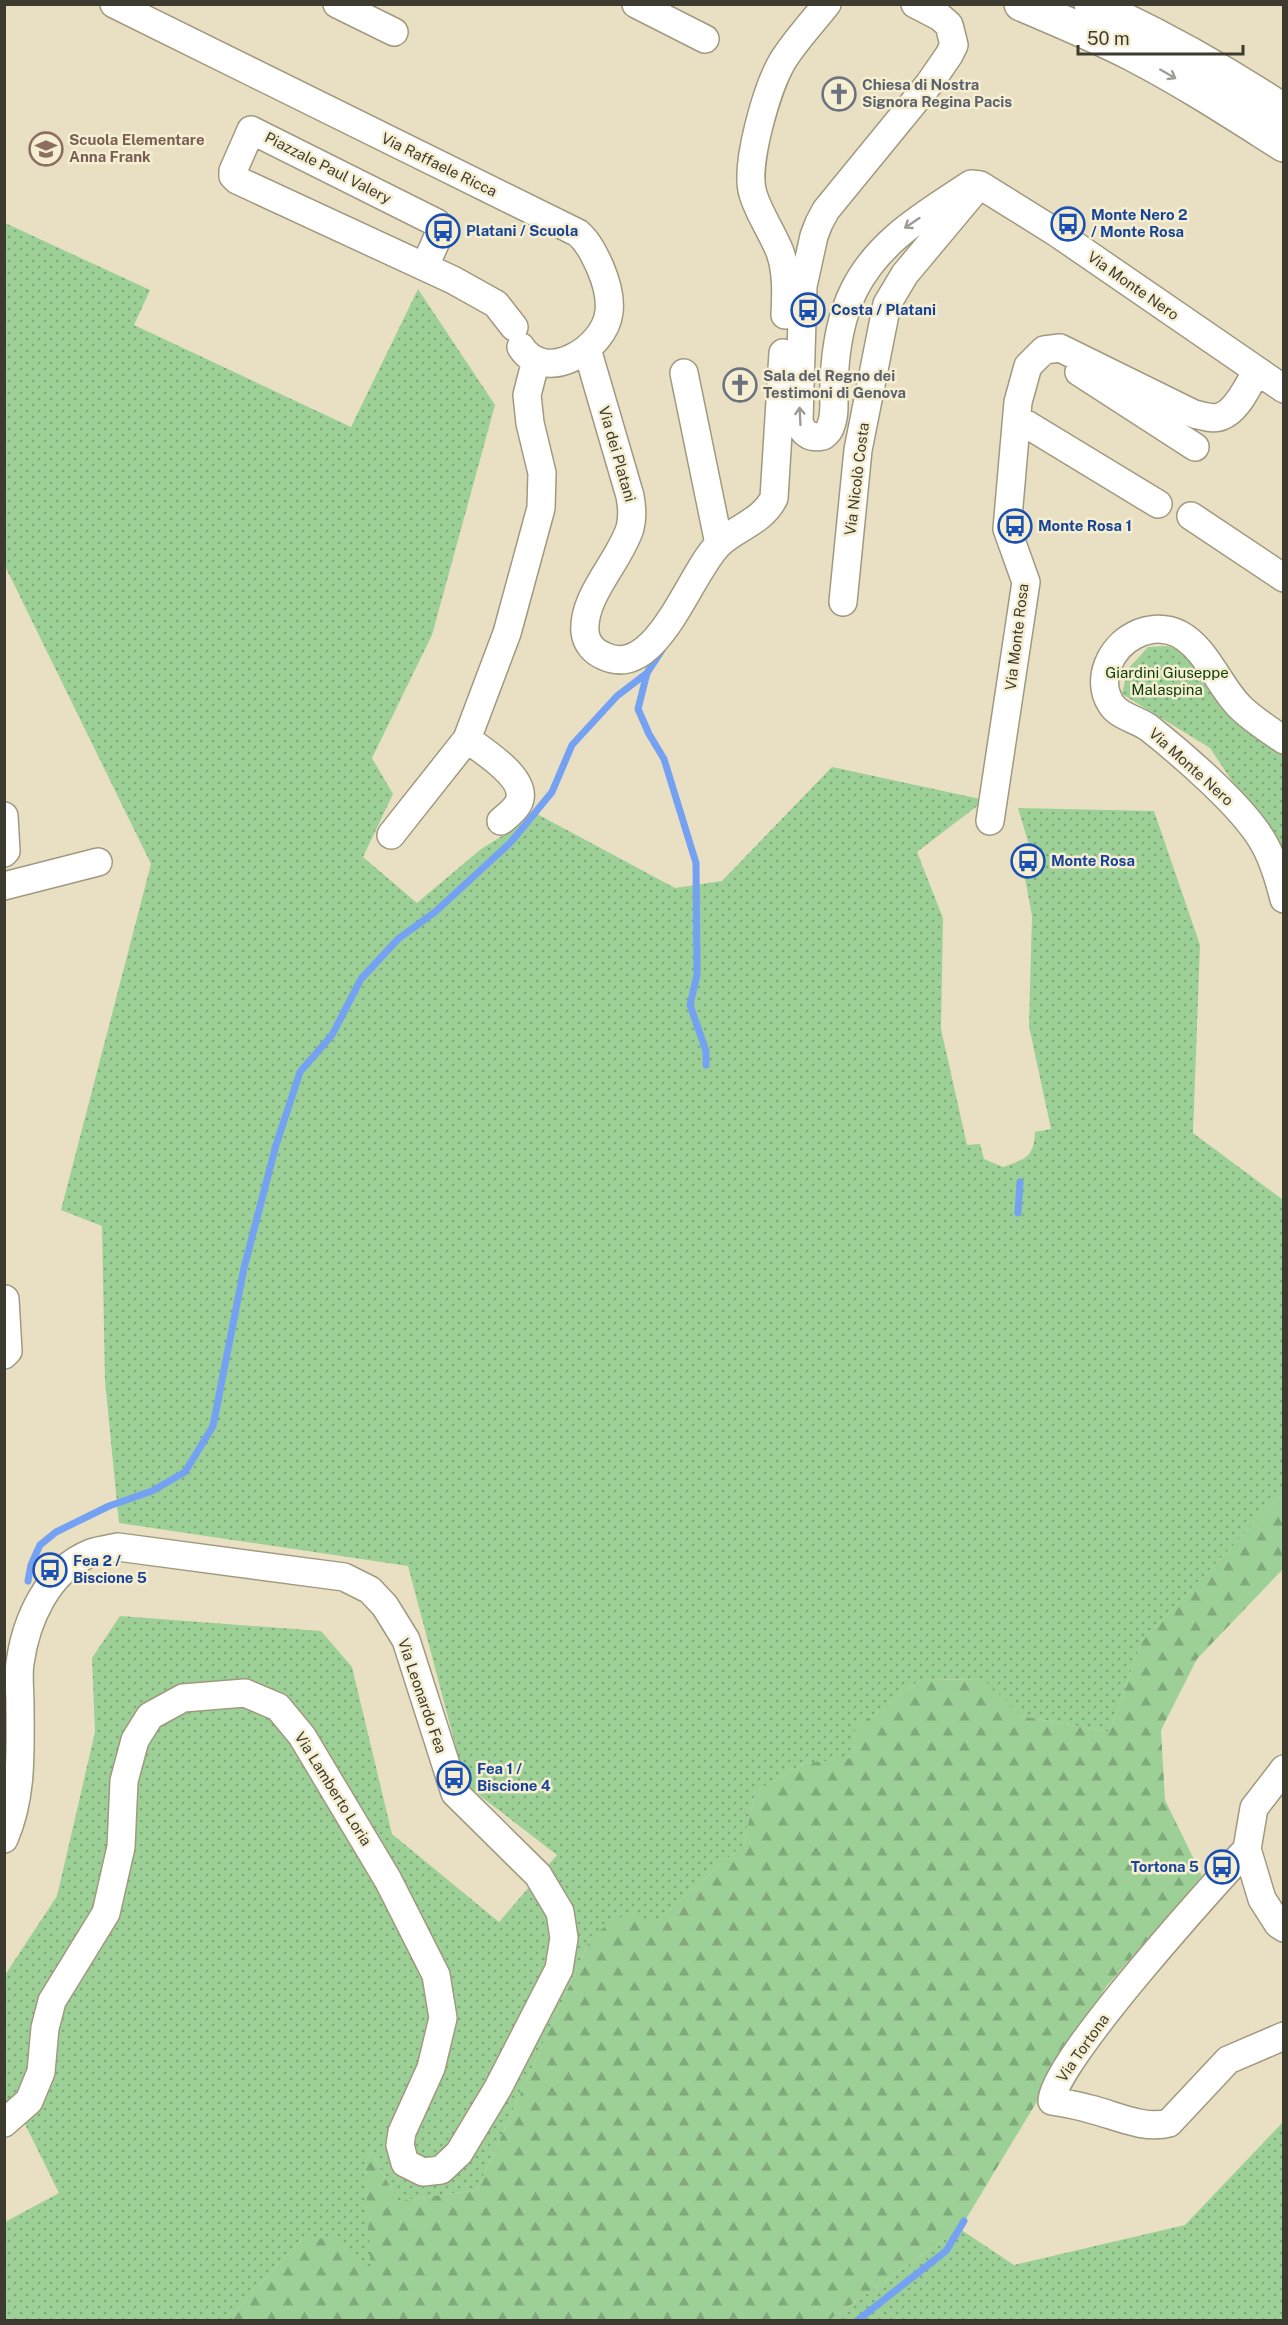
<svg xmlns="http://www.w3.org/2000/svg" width="1288" height="2325" font-family="'Public Sans',sans-serif">
	<defs>
		<pattern id="green-dots" width="8" height="8" patternUnits="userSpaceOnUse" patternTransform="scale(1.5)"><rect width="8" height="8" fill="#9cd096"/><path d="M2 2h.1M6 6h.1" fill="none" stroke="#80aa7b" stroke-width="1.8" stroke-linecap="round"/></pattern>
		<pattern id="forest-firs" width="22" height="20" patternUnits="userSpaceOnUse" patternTransform="scale(1.5)"><rect width="22" height="20" fill="#9cd096"/><path d="M5 1l3.5 6h-7zM16 11l3.5 6h-7z" fill="#80aa7b"/></pattern>
	</defs>
	<rect width="100%" height="100%" fill="#e9e0c4"/>
	<path fill="url(#green-dots)" d="M 5,223 L 150,290 L 134,325 L 351,427 L 418,289 L 495,405 L 432,635 L 372,758 L 393,794 L 363,857 L 417,903 L 481,849 L 537,814 L 675,888 L 722,881 L 832,767 L 985,800 L 917,852 L 943,918 L 941,1029 L 967,1145 L 980,1144 L 984,1159 L 1003,1167 C 1025,1159 1034,1158 1035,1132 L 1051,1129 L 1029,1026 L 1032,916 L 1021,857 L 1029,845 L 1018,808 L 1154,811 L 1200,945 L 1193,1133 L 1283,1200 L 1283,1493 L 1142,1641 L 1109,1732 L 1021,1716 L 982,1679 L 920,1680 L 855,1728 L 854,1759 L 804,1763 L 755,1792 L 744,1844 L 653,1924 L 592,1935 L 477,2190 L 398,2201 L 371,2152 L 365,2162 L 372,2275 L 302,2239 L 241,2305 L 231,2320 L 5,2320 L 5,2222 L 59,2193 L 15,2104 L 5,2108 L 5,1975 L 57,1896 L 95,1732 L 92,1658 L 120,1616 L 321,1631 L 352,1667 L 392,1834 L 499,1922 L 557,1855 L 466,1785 L 408,1566 L 119,1523 L 105,1381 L 102,1226 L 61,1210 L 151,864 L 5,566 Z
		M 1167,646 L 1187,653 L 1283,752 L 1283,847 L 1244,799 L 1210,748 L 1122,694 L 1128,669 L 1148,647 Z
		M 1283,2122 L 1283,2320 L 829,2320 L 960,2229 L 1014,2265 L 1185,2225 Z"/>
	<path fill="url(#forest-firs)" d="M 1283,1493 L 1283,1569 L 1197,1659 L 1161,1730 L 1165,1800 L 1202,1876 L 1106,1987 L 960,2229 L 829,2320 L 231,2320 L 241,2305 L 302,2239 L 334,2238 L 371,2274 L 365,2162 L 371,2152 L 398,2201 L 477,2190 L 592,1935 L 631,1911 L 654,1923 L 744,1844 L 755,1792 L 804,1763 L 854,1758 L 855,1728 L 920,1680 L 983,1679 L 1021,1716 L 1109,1732 L 1142,1641 Z"/>
	<g fill="none" stroke-linecap="round" stroke-linejoin="round">
		<path stroke="#75a1f3" stroke-width="7" d="M 647,673 L 638,709 L 649,734 L 664,759 L 696,863 L 697,975 L 690,1005 L 706,1051 L 706,1065
			M 1018,1213 L 1020,1182
			M 28,1581 L 31,1565 L 40,1545 L 56,1532 L 109,1506 L 152,1491 L 185,1472 L 213,1426 L 244,1268 L 276,1145 L 300,1072 L 332,1035 L 361,979 L 398,939 L 435,912 L 511,842 L 552,792 L 572,745 L 617,696 L 647,673 L 662,650
			M 858,2320 L 946,2251 L 964,2221"/>
		<defs>
			<path id="minor" d="M 114,4 L 578,233 C 589,243 594,254 600,267 C 606,281 611,296 609,312 C 605,349 545,385 521,347
				M 337,4 L 394,32
				M 636,4 L 705,39
				M 915,4 L 940,17 L 949,25 L 954,45 L 949,55 L 929,84 L 826,210 L 819,223 L 814,236 L 803,286 L 799,421 C 802,433 810,439 823,436 C 827,433 830,430 831,425 C 836,413 833,397 834,384 C 835,353 840,318 854,290 C 879,240 926,214 971,184 L 980,185 L 1057,233 L 1284,389
				M 425,266 L 440,232 L 440,227 L 437,223 L 251,130 L 233,171 L 233,176 L 237,180 L 453,280 L 496,304 L 514,327
				M 785,315 C 786,294 787,272 780,252 C 772,232 759,214 753,194 C 744,166 767,88 782,62 C 794,42 812,23 827,4
				M 587,349 L 630,496 C 632,507 633,517 630,528 C 620,561 582,596 585,632 C 586,643 594,652 604,656 C 657,681 689,573 719,544 C 737,527 762,522 774,498 L 783,353
				M 1079,372 L 1195,447
				M 684,373 L 719,544
				M 1018,419 L 1158,504
				M 1191,516 L 1284,578
				M 843,602 L 858,450 L 887,304 L 905,274 L 971,195
				M 1284,740 C 1269,730 1252,719 1240,707 C 1218,685 1207,649 1179,634 C 1165,627 1149,628 1135,635 C 1111,647 1095,679 1111,704 C 1119,717 1137,719 1149,728 C 1182,754 1241,805 1262,840 C 1273,858 1279,879 1284,899
				M 4,816 L 6,851 L 4,853
				M 501,821 C 507,816 514,811 518,804 C 531,780 483,751 467,739 L 507,633 L 541,508 L 542,473 L 530,423 L 527,395 L 536,360
				M 990,821 L 1026,582 L 1007,529 L 1018,402 L 1028,366 L 1044,350 L 1060,348 L 1194,414 C 1203,416 1214,420 1222,416 C 1238,410 1248,385 1257,371
				M 391,835 L 467,739
				M 4,886 L 98,862
				M 4,1355 L 8,1351 L 5,1299
				M 1284,1769 L 1254,1808 L 1247,1849 L 1262,1899 L 1278,1924 L 1284,1928
				M 4,1839 C 23,1796 20,1750 20,1704 C 20,1691 18,1676 20,1663 C 26,1620 48,1570 91,1553 C 100,1550 109,1549 118,1547 L 344,1577 L 370,1590 L 385,1606 L 406,1640 L 455,1793 L 538,1875 L 560,1912 L 564,1938 L 559,1969 L 498,2088 L 459,2153 L 441,2170 L 423,2172 L 405,2163 L 400,2145 L 402,2132 L 431,2068 L 443,2018 L 436,1975 L 388,1880 L 302,1736 L 278,1707 L 245,1693 L 183,1698 L 150,1716 L 135,1740 L 124,1781 L 121,1847 L 106,1913 L 52,2001 L 45,2028 L 41,2072 L 29,2101 L 4,2123
				M 1247,1849 C 1214,1885 1052,2063 1052,2101 C 1064,2103 1077,2105 1090,2109 C 1115,2115 1144,2130 1169,2123 L 1228,2060 L 1284,2036"/>
			<path id="major" d="M 1021,4 C 1059,20 1097,36 1134,55 C 1186,82 1235,114 1284,145
				M 1091,4 C 1159,35 1222,70 1284,111"/>
		</defs>
		<use href="#minor" stroke="#a1997f" stroke-width="30"/>
		<use href="#major" stroke="#a1997f" stroke-width="36"/>
		<use href="#minor" stroke="#fff" stroke-width="27"/>
		<use href="#major" stroke="#fff" stroke-width="33"/>
	</g>
	<defs><path id="oneway-shaft" d="M-6 0H5M1.5-3L5.5 0L1.5 3" fill="none" stroke-width="1.6" stroke-linecap="round" stroke-linejoin="round" transform="scale(1.5)"/></defs>
	<g stroke="#9e9c97">
		<use href="#oneway-shaft" transform="translate(1168 74) rotate(30)"/>
		<use href="#oneway-shaft" transform="translate(912 223) rotate(146)"/>
		<use href="#oneway-shaft" transform="translate(800 416) rotate(-93)"/>
	</g>
	<defs>
		<symbol id="church-ring" viewBox="-11 -11 22 22"><circle r="9.5" fill="#f6eed1" stroke="#6b7280" stroke-width="1.5"/><path d="M-1.2-6h2.4v3.5h3.3v2.4h-3.3V6h-2.4V-.1h-3.3v-2.4h3.3Z" fill="#6b7280"/></symbol>
		<symbol id="school-ring" viewBox="-11 -11 22 22"><circle r="9.5" fill="#f6eed1" stroke="#8d6e63" stroke-width="1.5"/><path d="M0-5L7-2L0 1L-7-2ZM-4 1L0 2.5L4 1V4Q0 6-4 4Z" fill="#8d6e63"/></symbol>
		<symbol id="bus-ring" viewBox="-11 -11 22 22"><circle r="9.5" fill="#f6eed1" stroke="#1a4fb4" stroke-width="1.5"/><path d="M-5-6H5V4H4V6H2V4H-2V6H-4V4H-5ZM-3.5-4V0h7V-4ZM-3.5 1.2v1.5H-2V1.2ZM2 1.2v1.5H3.5V1.2Z" fill="#1a4fb4"/></symbol>
	</defs>
	<g fill-rule="evenodd">
		<use href="#church-ring" x="820" y="75" width="38" height="38"/>
		<use href="#school-ring" x="27" y="130" width="38" height="38"/>
		<use href="#bus-ring" x="1049" y="205" width="38" height="38"/>
		<use href="#bus-ring" x="424" y="212" width="38" height="38"/>
		<use href="#bus-ring" x="789" y="291" width="38" height="38"/>
		<use href="#church-ring" x="721" y="366" width="38" height="38"/>
		<use href="#bus-ring" x="996" y="507" width="38" height="38"/>
		<use href="#bus-ring" x="1009" y="842" width="38" height="38"/>
		<use href="#bus-ring" x="31" y="1551" width="38" height="38"/>
		<use href="#bus-ring" x="435" y="1759" width="38" height="38"/>
		<use href="#bus-ring" x="1203" y="1848" width="38" height="38"/>
	</g>
	<g text-anchor="middle" stroke-width="5" stroke-linejoin="round" paint-order="stroke">
		<g font-size="15" font-weight="bold" fill="#5b616d" stroke="#f6eed1" text-anchor="start">
			<text x="862" y="90">Chiesa di Nostra<tspan x="862" dy="17">Signora Regina Pacis</tspan></text>
			<text x="763" y="381">Sala del Regno dei<tspan x="763" dy="17">Testimoni di Genova</tspan></text>
		</g>
		<g font-size="15" font-weight="bold" fill="#785e54" stroke="#f6eed1" text-anchor="start">
			<text x="69" y="145">Scuola Elementare<tspan x="69" dy="17">Anna Frank</tspan></text>
		</g>
		<g font-size="15" fill="#3d3a2f" stroke="#f6eed1">
			<text transform="translate(439 165) rotate(26)" y="5">Via Raffaele Ricca</text>
			<text transform="translate(328 168) rotate(27)" y="5">Piazzale Paul Valery</text>
			<text transform="translate(1133 286) rotate(35)" y="5">Via Monte Nero</text>
			<text transform="translate(617 454) rotate(74)" y="5">Via dei Platani</text>
			<text transform="translate(857 479) rotate(-83)" y="5">Via Nicolò Costa</text>
			<text transform="translate(1017 637) rotate(-83)" y="5">Via Monte Rosa</text>
			<text transform="translate(1191 767) rotate(42)" y="5">Via Monte Nero</text>
			<text transform="translate(422 1696) rotate(71)" y="5">Via Leonardo Fea</text>
			<text transform="translate(333 1789) rotate(58)" y="5">Via Lamberto Loria</text>
			<text transform="translate(1083 2048) rotate(-55)" y="5">Via Tortona</text>
		</g>
		<g font-size="15" font-weight="bold" fill="#164399" stroke="#f6eed1" text-anchor="start">
			<text x="1091" y="220">Monte Nero 2<tspan x="1091" dy="17">/ Monte Rosa</tspan></text>
			<text x="466" y="236">Platani / Scuola</text>
			<text x="831" y="315">Costa / Platani</text>
			<text x="1038" y="531">Monte Rosa 1</text>
			<text x="1051" y="866">Monte Rosa</text>
			<text x="73" y="1566">Fea 2 /<tspan x="73" dy="17">Biscione 5</tspan></text>
			<text x="477" y="1774">Fea 1 /<tspan x="477" dy="17">Biscione 4</tspan></text>
			<text x="1199" y="1872" text-anchor="end">Tortona 5</text>
		</g>
		<g font-size="15" fill="#0d3f0b" stroke="#f6eed1">
			<text x="1167" y="678">Giardini Giuseppe<tspan x="1167" dy="17">Malaspina</tspan></text>
		</g>
	</g>
	<rect width="1288" height="2325" fill="none" stroke="#3d3a2f" stroke-width="12"/>
	<path d="M1078 45v9h165v-9" fill="none" stroke="#3d3a2f" stroke-width="3"/>
	<text x="1087" y="45" font-size="18" fill="#3d3a2f" stroke="#f6eed1" stroke-width="4.5" paint-order="stroke">50 m</text>
</svg>
